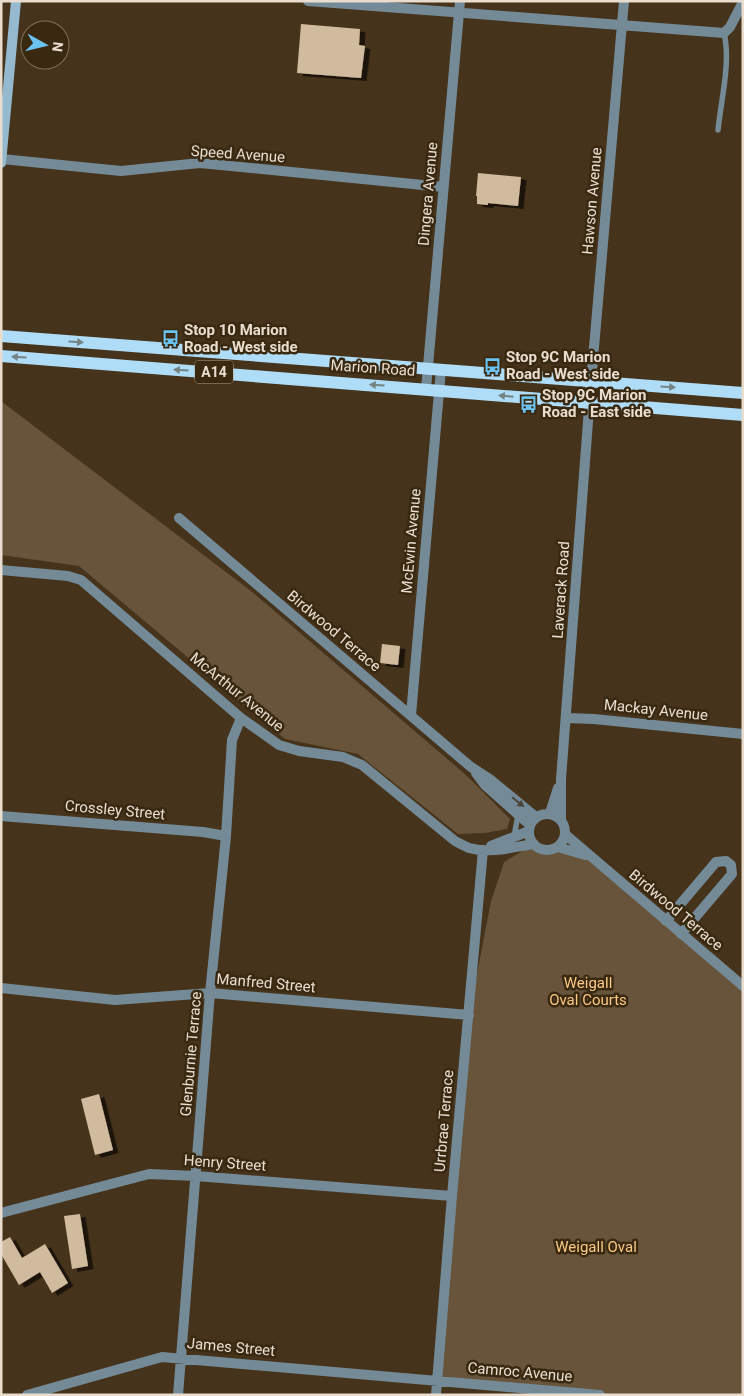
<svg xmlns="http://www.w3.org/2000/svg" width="744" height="1396" font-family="Roboto,sans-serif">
	<defs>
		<filter id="shadow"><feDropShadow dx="5.5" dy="3" stdDeviation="0" flood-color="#0009"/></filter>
	</defs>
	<rect width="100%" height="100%" fill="#45331b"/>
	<path fill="#67543a" d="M 1,401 L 251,591 L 466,775 L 510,819 L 507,829 L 485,833 L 458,834 L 358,754 L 285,739 L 79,566 L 1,555 Z
		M 534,844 C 543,850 548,851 558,847 L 591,857 L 743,986 L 743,1395 L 597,1395 L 438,1380 L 469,1015 L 491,901 L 504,862 Z"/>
	<path fill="#d1bb9f" filter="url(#shadow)" d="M 301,24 L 360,29 L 359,45 L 365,46 L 361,78 L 297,73 Z
		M 478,173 L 521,177 L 518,206 L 488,203 L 488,205 L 477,204 L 477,196 L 476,196 Z
		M 382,644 L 400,646 L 398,665 L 380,663 Z
		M 99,1094 L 113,1150 L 95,1155 L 81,1099 Z
		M 80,1214 L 88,1266 L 72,1269 L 64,1216 Z
		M 10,1237 L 22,1258 L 45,1244 L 68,1283 L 52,1293 L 40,1272 L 19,1285 L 1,1254 L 1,1242 Z"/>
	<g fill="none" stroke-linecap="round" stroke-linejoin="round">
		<path stroke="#748a97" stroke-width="5.5" d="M 718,130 C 721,100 731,62 724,33
			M 514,837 L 518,815"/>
		<path stroke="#748a97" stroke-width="10" d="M 308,1 L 724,33 L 730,27 L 743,2
			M 2,159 L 121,171 L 200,163 L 443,187
			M 426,389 L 460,1
			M 179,518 L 471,767 L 491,780 L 536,817
			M 1,570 L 68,576 L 81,580 L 241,718 L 279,745 L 299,751 L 343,757 L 362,765 L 455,841 C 459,843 464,846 469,848 C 489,854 514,847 534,844
			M 411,715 L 441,369
			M 567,718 L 594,719 L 743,734
			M 476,773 L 485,785 L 530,825
			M 550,813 L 558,788
			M529 832a18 18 0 1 1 36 0a18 18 0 1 1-36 0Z
			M 1,816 L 203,832 L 226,836
			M 561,820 L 561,779 L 591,382 L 624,1
			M 566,835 L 743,986
			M 491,846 L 529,831
			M 558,847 L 585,855
			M 666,921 L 716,862 L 726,861 L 731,865 L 732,874 L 681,934
			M 1,988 L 115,1000 L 210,993 L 469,1015
			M 1,1213 L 149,1174 L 196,1176 L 452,1196
			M 27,1395 L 162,1357 L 600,1395
			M 178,1395 L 210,993 L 226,836 L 232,740 L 241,718
			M 436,1395 L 452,1196 L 483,850"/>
		<path stroke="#95b9ce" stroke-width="10" d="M 1,163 L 16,1"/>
		<path stroke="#afddf8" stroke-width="12" d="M 1,336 L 743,393
			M 1,356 L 743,415"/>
	</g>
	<defs><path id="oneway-solid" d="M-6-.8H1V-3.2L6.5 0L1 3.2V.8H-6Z" transform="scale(1.25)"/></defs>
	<g fill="#748384">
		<use href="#oneway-solid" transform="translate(76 342) rotate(4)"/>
		<use href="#oneway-solid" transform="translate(19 357) rotate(-176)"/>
		<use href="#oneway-solid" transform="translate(181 370) rotate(-176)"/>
		<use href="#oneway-solid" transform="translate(377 385) rotate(-176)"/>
		<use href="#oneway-solid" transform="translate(668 387) rotate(4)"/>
		<use href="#oneway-solid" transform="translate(506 396) rotate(-175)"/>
	</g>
	<use fill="#4b4639" href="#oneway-solid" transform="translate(518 802) rotate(39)"/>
	<defs>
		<symbol id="bus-bare" viewBox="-9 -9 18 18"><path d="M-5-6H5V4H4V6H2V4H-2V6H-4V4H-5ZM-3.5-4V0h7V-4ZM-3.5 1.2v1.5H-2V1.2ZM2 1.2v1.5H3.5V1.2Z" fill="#6bc3f2" stroke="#3a2911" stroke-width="2.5" paint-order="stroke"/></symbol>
	</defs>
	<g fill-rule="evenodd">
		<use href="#bus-bare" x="158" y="326" width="25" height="25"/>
		<use href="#bus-bare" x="480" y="354" width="25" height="25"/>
		<use href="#bus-bare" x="516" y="392" width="25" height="25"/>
	</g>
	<g text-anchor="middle" stroke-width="5" stroke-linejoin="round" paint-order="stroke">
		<rect fill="#3a2911" stroke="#b4a796" stroke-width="1" x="195" y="360.5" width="38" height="23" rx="4"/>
		<g font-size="14" font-weight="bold" fill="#e8ddcf">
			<text x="214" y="377">A14</text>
		</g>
		<g font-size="15" fill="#e8ddcf" stroke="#3a2911">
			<text transform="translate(238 154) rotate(4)" y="5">Speed Avenue</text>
			<text transform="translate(428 194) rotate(-85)" y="5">Dingera Avenue</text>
			<text transform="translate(592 201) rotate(-85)" y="5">Hawson Avenue</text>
			<text transform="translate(373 368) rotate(4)" y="5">Marion Road</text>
			<text transform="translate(411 541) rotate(-85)" y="5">McEwin Avenue</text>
			<text transform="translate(561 590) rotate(-86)" y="5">Laverack Road</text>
			<text transform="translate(334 631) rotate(40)" y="5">Birdwood Terrace</text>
			<text transform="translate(237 692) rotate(39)" y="5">McArthur Avenue</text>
			<text transform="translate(656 710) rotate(6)" y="5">Mackay Avenue</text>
			<text transform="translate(115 810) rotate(5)" y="5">Crossley Street</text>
			<text transform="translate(676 910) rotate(40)" y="5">Birdwood Terrace</text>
			<text transform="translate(266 983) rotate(5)" y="5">Manfred Street</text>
			<text transform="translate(191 1054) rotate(-85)" y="5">Glenburnie Terrace</text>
			<text transform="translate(444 1121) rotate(-85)" y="5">Urrbrae Terrace</text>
			<text transform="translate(225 1163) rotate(4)" y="5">Henry Street</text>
			<text transform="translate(231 1347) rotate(5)" y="5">James Street</text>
			<text transform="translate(520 1372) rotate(5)" y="5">Camroc Avenue</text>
		</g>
		<g font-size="15" font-weight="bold" fill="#e8ddcf" stroke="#3a2911" text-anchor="start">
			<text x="184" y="335">Stop 10 Marion<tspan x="184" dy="17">Road - West side</tspan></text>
			<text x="506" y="362">Stop 9C Marion<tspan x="506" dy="17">Road - West side</tspan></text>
			<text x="542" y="400">Stop 9C Marion<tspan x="542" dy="17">Road - East side</tspan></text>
		</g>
		<g font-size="15" fill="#fac985" stroke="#3a2911">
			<text x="588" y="988">Weigall<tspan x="588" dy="17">Oval Courts</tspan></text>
			<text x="596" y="1252">Weigall Oval</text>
		</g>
	</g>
	<rect width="744" height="1396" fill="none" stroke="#e8ddcf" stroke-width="5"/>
	<g transform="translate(45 45) rotate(98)"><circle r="24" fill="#3a2911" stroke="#80715d"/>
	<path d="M0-4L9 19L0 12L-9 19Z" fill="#6bc3f2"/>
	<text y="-8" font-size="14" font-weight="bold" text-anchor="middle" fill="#e8ddcf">N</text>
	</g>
</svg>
